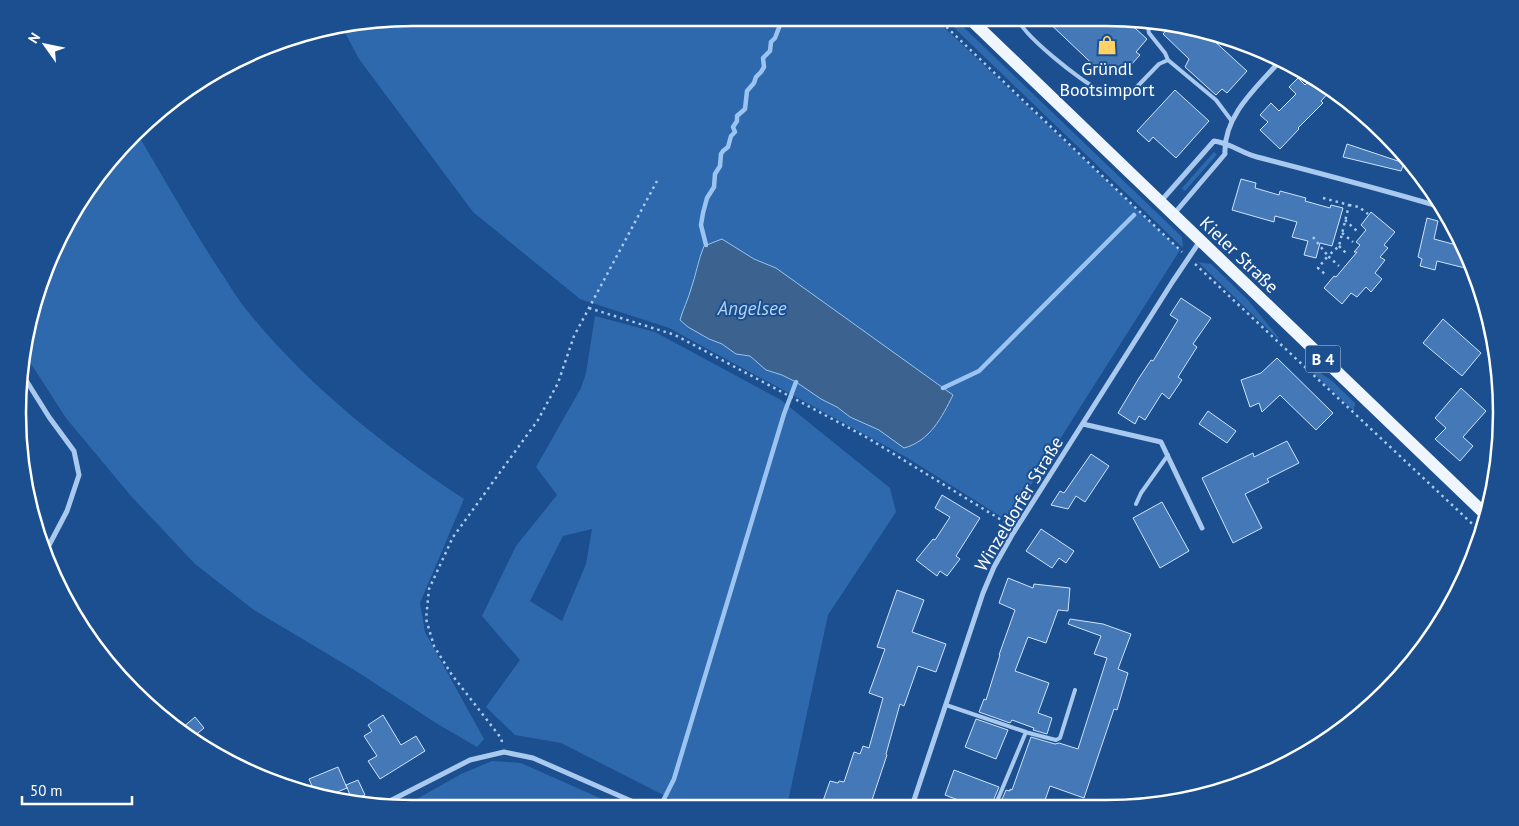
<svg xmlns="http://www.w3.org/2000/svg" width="1519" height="826" font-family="'PT Sans',sans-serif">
	<rect width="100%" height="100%" fill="#1b4f8f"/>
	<path fill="#2e69ad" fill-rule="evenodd" d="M 413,18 L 934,18 L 1180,250 L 1008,521 L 906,457 L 669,328 L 580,299 L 473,212 L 359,59 L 343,29 ZM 722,239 L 754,259 L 776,268 L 953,395 L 904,447 L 879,430 L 850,417 L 837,407 L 821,399 L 796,382 L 782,375 L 766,370 L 750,356 L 736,354 L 722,344 L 709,339 L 688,327 L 680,320 L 691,292 L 699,258 Z
		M 944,18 L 954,18 L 1182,237 L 1183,248 Z
		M 138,135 C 165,180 190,225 218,268 C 226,279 233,292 241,303 C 302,381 382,445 464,499 L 420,603 L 425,632 L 484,739 L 477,747 L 436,723 L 356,671 L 254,610 L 195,564 L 131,496 L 66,418 L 26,356 L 31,311 L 84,194 Z
		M 1214,152 L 1217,154 L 1215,157 L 1185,191 L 1183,190 L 1182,188 Z
		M 1198,262 L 1211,264 L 1248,300 L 1279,338 L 1278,339 Z
		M 595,316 L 655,332 L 781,400 L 890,488 L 896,512 L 828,615 L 787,806 L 687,807 L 561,743 L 515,735 L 486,707 L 520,660 L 482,616 L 516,546 L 557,495 L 536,467 L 581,388 L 586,373 ZM 592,529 L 586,564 L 562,621 L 530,601 L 563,536 Z
		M 1314,369 L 1331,380 L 1355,403 L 1354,411 L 1311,371 Z
		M 492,761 L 521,763 L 620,807 L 401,808 L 461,774 Z"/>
	<path fill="#3c6290" stroke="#9cc4f0" d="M 722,239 L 754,259 L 776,268 L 953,395 C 942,417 930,441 904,448 L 879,430 L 850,417 L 837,407 L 821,399 L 796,382 L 782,375 L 766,370 L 750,356 L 736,354 L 722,344 L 709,339 L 688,327 L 680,320 C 683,309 688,300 691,289 C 696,275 698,260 704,246 Z"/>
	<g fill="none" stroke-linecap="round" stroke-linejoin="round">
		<path stroke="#9cc4f0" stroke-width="4.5" d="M 706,245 L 701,225 L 703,213 L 707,198 L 714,187 L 715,174 L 720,166 L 721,154 L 723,151 L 728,147 L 731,136 L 735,132 L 733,127 L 737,121 L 737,116 L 745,109 L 747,91 L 754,83 L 756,77 L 761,72 L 764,67 L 763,58 L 770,51 L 771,42 L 775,38 L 780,25 L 788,22 L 789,18
			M 943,388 L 979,371 L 1134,215
			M 660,807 L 674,779 L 784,414 L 796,382"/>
	</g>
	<path fill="#4478b7" stroke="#cfe3fa" d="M 1044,18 L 1124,18 L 1147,39 L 1136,52 L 1140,55 L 1130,66 L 1126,62 L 1115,74 L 1110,69 L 1104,75 Z
		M 1171,25 L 1210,32 L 1214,35 L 1212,39 L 1247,71 L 1227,93 L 1222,89 L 1216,95 L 1185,67 L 1189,59 L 1163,34 Z
		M 1313,77 L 1331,90 L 1321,101 L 1323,103 L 1298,128 L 1299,129 L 1280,149 L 1260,130 L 1268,122 L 1260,115 L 1271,103 L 1279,111 L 1296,94 L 1289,87 L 1298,78 L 1305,85 Z
		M 1175,90 L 1209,121 L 1176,158 L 1153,137 L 1149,142 L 1137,131 Z
		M 1347,144 L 1404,163 L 1401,171 L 1343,157 Z
		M 1241,179 L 1256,183 L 1255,188 L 1279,195 L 1280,191 L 1306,198 L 1305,201 L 1330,208 L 1331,205 L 1343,208 L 1332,246 L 1320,243 L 1316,258 L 1304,255 L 1308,241 L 1292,237 L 1297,222 L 1275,216 L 1274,222 L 1232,210 Z
		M 1371,212 L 1395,232 L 1384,245 L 1388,248 L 1380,257 L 1385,260 L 1375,273 L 1382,279 L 1371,292 L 1366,287 L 1357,297 L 1351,293 L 1342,304 L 1324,288 L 1334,276 L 1336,277 L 1357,252 L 1354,252 L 1360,245 L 1356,242 L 1366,230 L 1361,225 Z
		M 1427,218 L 1438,221 L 1434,239 L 1464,247 L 1473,270 L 1437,261 L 1435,270 L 1420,266 L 1422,259 L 1418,257 Z
		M 1181,298 L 1211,318 L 1193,344 L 1197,347 L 1178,377 L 1182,380 L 1169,399 L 1162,393 L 1145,420 L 1139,416 L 1135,424 L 1118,413 L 1139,378 L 1151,360 L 1153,361 L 1178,320 L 1170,315 Z
		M 1443,319 L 1481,353 L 1462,376 L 1423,343 Z
		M 1277,358 L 1333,413 L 1316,430 L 1280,395 L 1262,412 L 1259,403 L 1250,407 L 1241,380 L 1261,373 Z
		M 1461,388 L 1486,411 L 1463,437 L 1473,446 L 1460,461 L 1435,439 L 1446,428 L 1435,418 Z
		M 1208,411 L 1236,431 L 1227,443 L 1199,424 Z
		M 1287,441 L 1299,463 L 1267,479 L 1269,482 L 1245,494 L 1262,528 L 1233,543 L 1202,478 L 1253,453 L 1254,457 Z
		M 1091,454 L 1109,466 L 1085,502 L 1076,496 L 1068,509 L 1051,505 L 1060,491 L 1064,493 Z
		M 942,495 L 980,518 L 956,556 L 960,559 L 947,576 L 940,571 L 937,576 L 916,560 L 933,539 L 935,540 L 950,517 L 935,508 Z
		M 1162,502 L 1189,551 L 1160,568 L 1133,518 Z
		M 1041,529 L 1074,551 L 1066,563 L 1059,558 L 1052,568 L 1026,551 Z
		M 1008,578 L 1033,588 L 1034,584 L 1070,588 L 1068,611 L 1058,610 L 1046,643 L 1028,637 L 1015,671 L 1049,683 L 1038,713 L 1052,718 L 1047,734 L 1033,730 L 1034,728 L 1012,720 L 1010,723 L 979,712 L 984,699 L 986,700 L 1000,655 L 999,655 L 1015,610 L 999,603 Z
		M 897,590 L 924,600 L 912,632 L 946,644 L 936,672 L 918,666 L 904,706 L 900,704 L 886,754 L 887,755 L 870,806 L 828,806 L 830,803 L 823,801 L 830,781 L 838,783 L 839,781 L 844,782 L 854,752 L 860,754 L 863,746 L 869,748 L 883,698 L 869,693 L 885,649 L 877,647 Z
		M 1070,619 L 1103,624 L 1131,634 L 1118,669 L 1128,673 L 1117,710 L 1114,709 L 1084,798 L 1050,786 L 1043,806 L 999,806 L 1006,790 L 1010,791 L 1010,789 L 1012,790 L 1031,737 L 1055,744 L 1059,743 L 1078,749 L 1107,658 L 1094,654 L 1101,636 L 1068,624 Z
		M 383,715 L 401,745 L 416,736 L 425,751 L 380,779 L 368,761 L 377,756 L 364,736 L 372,731 L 368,725 Z
		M 195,717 L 204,728 L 193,737 L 182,728 Z
		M 976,719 L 1008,730 L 996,759 L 965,747 Z
		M 338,767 L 347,788 L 325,797 L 316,796 L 309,779 Z
		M 954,770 L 999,787 L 991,806 L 974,806 L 945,795 Z
		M 358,780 L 365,795 L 352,800 L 346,785 Z"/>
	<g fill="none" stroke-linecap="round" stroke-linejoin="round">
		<path stroke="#a9c9ee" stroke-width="2.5" stroke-dasharray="2.5 4" stroke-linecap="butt" d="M 937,18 L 1182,252
			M 1323,198 L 1349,205 L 1339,246 L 1328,256 L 1339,266
			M 1349,205 L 1359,207 L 1368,214
			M 1345,220 L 1358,232
			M 1342,233 L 1353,242
			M 1313,237 L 1328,256 L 1318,268 L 1326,275
			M 1339,246 L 1347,254
			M 1195,264 L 1482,533
			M 589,308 L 675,335 L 866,437 L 1008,524
			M 502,742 L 501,738 L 452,675 L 434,646 L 426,619 L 429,589 L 453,537 L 538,420 L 558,383 L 574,336 L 657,181"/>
		<path stroke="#a9c9ee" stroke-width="4" d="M 1018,18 C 1020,33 1084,84 1100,90 C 1111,94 1120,94 1131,93 L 1159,64 L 1168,60 L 1216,100 L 1231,120
			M 1147,21 L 1149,33 L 1165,53 L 1168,60
			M 1136,504 L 1141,493 L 1168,455
			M 946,705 L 1026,732 L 995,806
			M 1025,732 L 1056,740 L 1060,738 L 1075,690"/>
		<path stroke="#a9c9ee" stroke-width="5" d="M 1161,201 L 1214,141 C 1230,143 1242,153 1257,157 C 1319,173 1380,189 1441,207
			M 1173,215 L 1225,154 C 1223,116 1257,87 1280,61
			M 24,377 L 49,417 L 74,451 L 79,475 L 67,511 L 45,553
			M 1083,424 L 1161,442 L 1202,528
			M 380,806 L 470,760 L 504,752 L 533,758 L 645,807
			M 912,806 L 983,593 L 994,567 L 1012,535 L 1173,281 L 1200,241"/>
		<path stroke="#f0f6ff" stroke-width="12" d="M 969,18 L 1486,515"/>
	</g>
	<defs>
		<symbol id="shop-bare" viewBox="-9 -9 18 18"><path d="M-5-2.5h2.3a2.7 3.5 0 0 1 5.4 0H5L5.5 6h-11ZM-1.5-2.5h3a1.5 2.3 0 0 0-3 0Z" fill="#ffd166" stroke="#1b4f8f" stroke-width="2.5" paint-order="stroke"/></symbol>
	</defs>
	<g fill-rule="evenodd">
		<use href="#shop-bare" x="1093" y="31" width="28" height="28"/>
	</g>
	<g text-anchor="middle" stroke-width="4" stroke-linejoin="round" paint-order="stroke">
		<rect fill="#1b4f8f" stroke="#bbcadd" stroke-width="1" x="1305.5" y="345.5" width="35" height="27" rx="4"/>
		<g font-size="16" font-weight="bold" fill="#fff">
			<text x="1323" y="365">B 4</text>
		</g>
		<g font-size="18" fill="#fff" stroke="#1b4f8f">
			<text x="1107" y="75">Gründl<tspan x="1107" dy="21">Bootsimport</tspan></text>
		</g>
		<g font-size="18" fill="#fff" stroke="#1b4f8f">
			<text transform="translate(1239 255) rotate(44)" y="6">Kieler Straße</text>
			<text transform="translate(1019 504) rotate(-59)" y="6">Winzeldorfer Straße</text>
		</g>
		<g font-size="19" font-style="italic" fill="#b5d3f5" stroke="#1b4f8f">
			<text x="752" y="315">Angelsee</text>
		</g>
	</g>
	<path d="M0 0H1519V826H0ZM413 26H1106A387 387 0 0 1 1493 413V413A387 387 0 0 1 1106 800H413A387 387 0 0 1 26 413V413A387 387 0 0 1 413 26Z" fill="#1b4f8f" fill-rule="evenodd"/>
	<path fill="none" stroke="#fff" stroke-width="2.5" d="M413 26H1106A387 387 0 0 1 1493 413V413A387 387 0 0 1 1106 800H413A387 387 0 0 1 26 413V413A387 387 0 0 1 413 26Z"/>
	<g transform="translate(45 45) rotate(303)" stroke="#1b4f8f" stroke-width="4" paint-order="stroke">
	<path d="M0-4L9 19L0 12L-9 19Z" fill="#ffffff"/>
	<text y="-8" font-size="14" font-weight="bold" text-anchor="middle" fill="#ffffff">N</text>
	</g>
	<path d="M22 796v8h110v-8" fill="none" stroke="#ffffff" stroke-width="2.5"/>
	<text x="30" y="796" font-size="15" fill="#ffffff" stroke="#1b4f8f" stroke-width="4" paint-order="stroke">50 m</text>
</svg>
